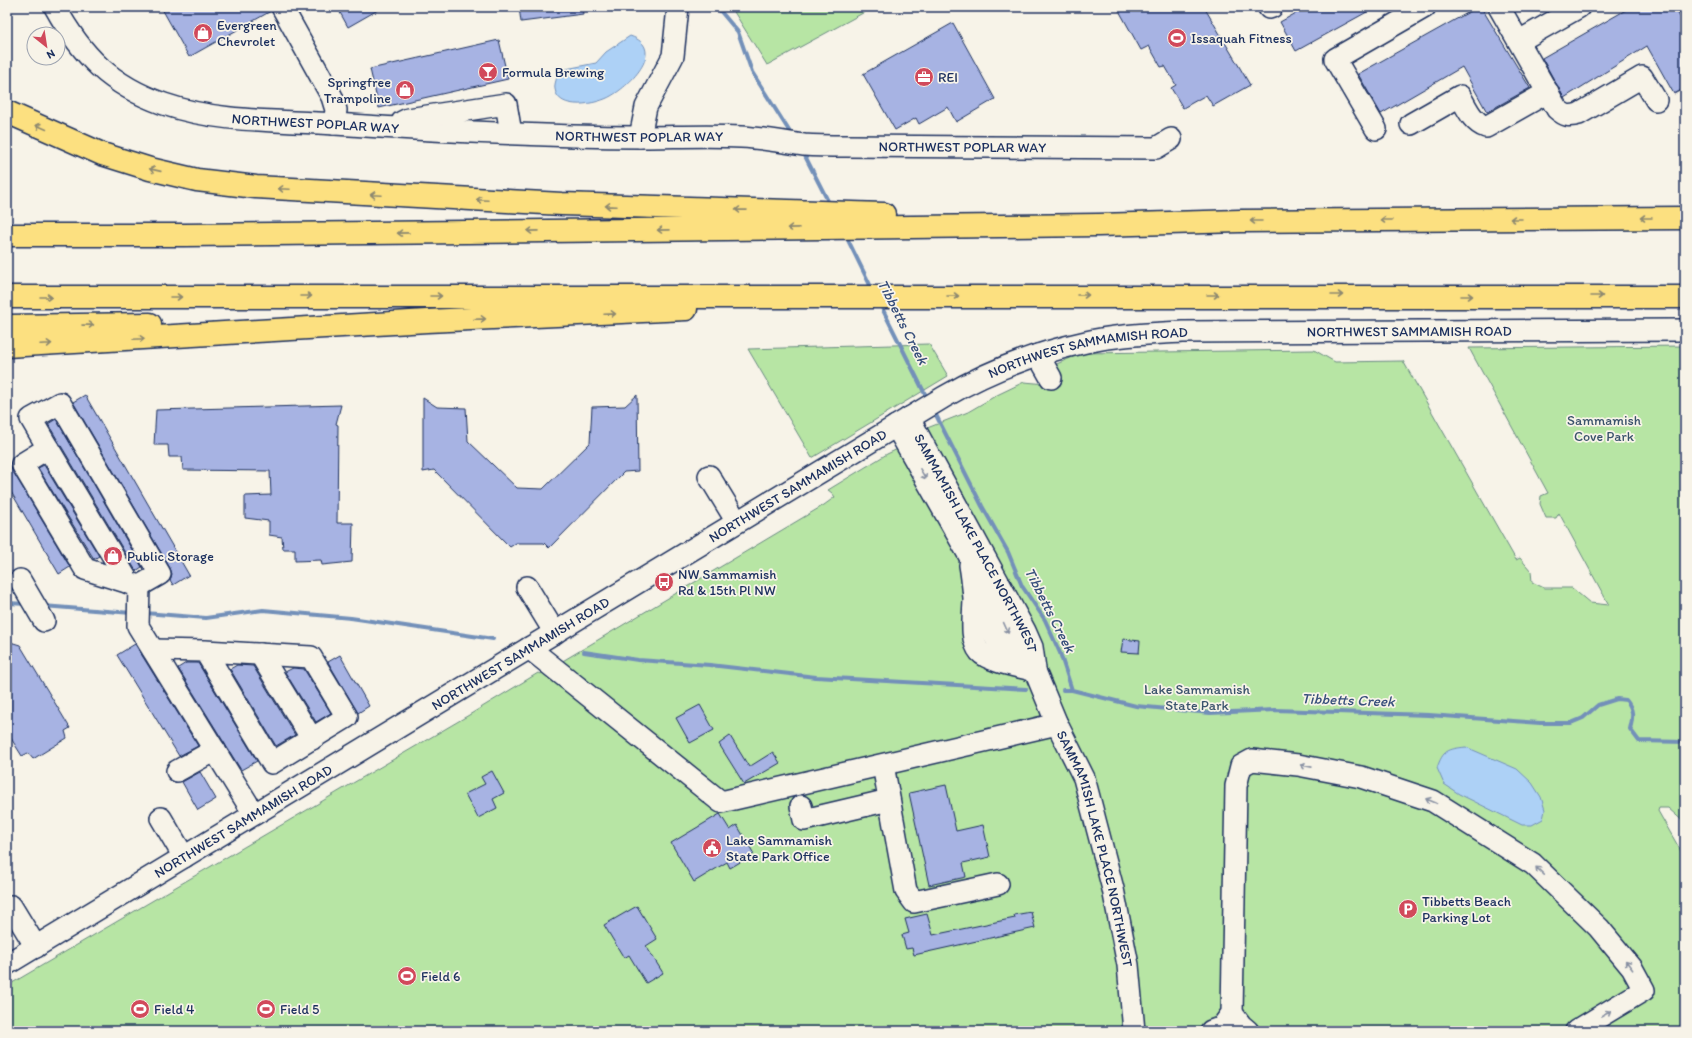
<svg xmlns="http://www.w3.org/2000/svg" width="1692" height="1038" font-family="Itim,sans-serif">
	<rect width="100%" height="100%" fill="#f7f3e8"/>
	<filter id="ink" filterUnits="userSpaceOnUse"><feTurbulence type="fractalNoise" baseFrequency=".025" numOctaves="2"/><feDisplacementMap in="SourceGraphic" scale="8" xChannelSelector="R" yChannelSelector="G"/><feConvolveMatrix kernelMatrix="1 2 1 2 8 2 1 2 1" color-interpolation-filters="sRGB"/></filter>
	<g filter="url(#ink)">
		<path fill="#b7e5a4" stroke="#698a81" d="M 731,7 L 874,7 L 767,65 Z
			M 929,344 L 948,376 L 812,458 L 748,349 Z
			M 1685,346 L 1685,823 L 1668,808 L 1659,808 L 1658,811 L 1682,853 L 1685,856 L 1685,1031 L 7,1031 L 7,986 L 469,715 L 538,673 L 540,674 L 561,662 L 824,505 L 835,497 L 832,493 L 828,490 L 887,454 L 902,447 L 917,432 L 968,412 L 997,395 L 1024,382 L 1047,384 L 1062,381 L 1052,366 L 1082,353 L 1314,350 L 1335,362 L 1403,361 L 1516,560 L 1520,558 L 1531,571 L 1532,582 L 1544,588 L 1572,588 L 1590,603 L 1609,605 L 1559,513 L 1556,518 L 1546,518 L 1540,504 L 1541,496 L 1548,493 L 1469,348 Z"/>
		<path fill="#add1f6" stroke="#7390b9" d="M 630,36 C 667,48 631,85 611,96 C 598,104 558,112 555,89 C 554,86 556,80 557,77 L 566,69 L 596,63 L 606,52 Z
			M 1466,747 L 1517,769 L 1532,783 L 1541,797 L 1545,810 L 1543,819 L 1532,825 L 1522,825 L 1459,794 L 1444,784 L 1437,768 C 1443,750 1448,749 1466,747 Z"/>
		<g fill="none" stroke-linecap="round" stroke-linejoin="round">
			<path stroke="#7390b9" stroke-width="4" d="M 717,7 L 738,32 L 752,72 L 793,137
				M 803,152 L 830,205
				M 845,234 L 873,291
				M 880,304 L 928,400
				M 934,411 L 982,506 L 1008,552 L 1022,586 L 1045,620 L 1060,653 L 1072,690 L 1136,706 L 1210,713 L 1275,710 L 1429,715 L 1540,723 L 1571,723 L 1583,718 L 1598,705 L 1617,699 L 1626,700 C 1634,709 1633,718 1630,729 L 1639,741 L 1685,742
				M 7,603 L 27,604
				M 43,606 L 132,613
				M 145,613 L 206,618 L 263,610 L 351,618 L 493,639
				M 584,652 L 638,660 L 710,665 L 816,677 L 1026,689
				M 1063,690 L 1072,690"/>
		</g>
		<path fill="#a7b3e3" stroke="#1b2f5e" d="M 161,7 L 270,7 L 271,11 L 189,57 Z
			M 337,7 L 383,7 L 348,27 Z
			M 519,7 L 582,7 L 583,14 L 521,22 Z
			M 1117,7 L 1204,7 L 1250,85 L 1213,106 L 1206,95 L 1183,108 L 1171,88 L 1176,85 L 1165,66 L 1161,67 L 1149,46 L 1141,50 Z
			M 1307,7 L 1376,7 L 1296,51 L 1280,22 Z
			M 1478,7 L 1481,7 L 1530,88 L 1487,112 L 1462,67 L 1381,114 L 1358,74 Z
			M 1631,7 L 1674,7 L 1685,25 L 1685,88 L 1674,94 L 1647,46 L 1564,98 L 1542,58 Z
			M 953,23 L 995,99 L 956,122 L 948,107 L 919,124 L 916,118 L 895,130 L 863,74 Z
			M 499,40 L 508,79 L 379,108 L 370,69 Z
			M 85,395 L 189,575 L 173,585 L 170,580 L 172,574 L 170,568 L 73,402 Z
			M 637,395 L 638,471 L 624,472 L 549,548 L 544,543 L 516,543 L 510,547 L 434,470 L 423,472 L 423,398 L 437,407 L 466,408 L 468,441 L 517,488 L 543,489 L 590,443 L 592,407 L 625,406 Z
			M 341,405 L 336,424 L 338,425 L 337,523 L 353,523 L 352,562 L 322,565 L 321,560 L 295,561 L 295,549 L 283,549 L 282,537 L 269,535 L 269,521 L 245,518 L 245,496 L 271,495 L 270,471 L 183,470 L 182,457 L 169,457 L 168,445 L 154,445 L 156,410 Z
			M 56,419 L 142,567 L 136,571 L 48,424 Z
			M 7,456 L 12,470 L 70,567 L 59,574 L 7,485 Z
			M 44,465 L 99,556 L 94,559 L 38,468 Z
			M 1123,639 L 1140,641 L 1139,653 L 1121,652 Z
			M 7,641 L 20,645 L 70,728 L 65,731 L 67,738 L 33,759 L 28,753 L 22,756 L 7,732 Z
			M 135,644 L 198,746 L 179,756 L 117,655 Z
			M 340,655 L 369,706 L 358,713 L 328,662 Z
			M 186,663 L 198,663 L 257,761 L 241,770 L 178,668 Z
			M 237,665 L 253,666 L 295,735 L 276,746 L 230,669 Z
			M 293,668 L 304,669 L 331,713 L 316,722 L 285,672 Z
			M 700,705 L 714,730 L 690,743 L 676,718 Z
			M 730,736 L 749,767 L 773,752 L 780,763 L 744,784 L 719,744 Z
			M 492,771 L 504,793 L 493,799 L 497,808 L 478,818 L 465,794 L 485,784 L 481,777 Z
			M 200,772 L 216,799 L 198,810 L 182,782 Z
			M 946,785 L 956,831 L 983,825 L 990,857 L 963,863 L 966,877 L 929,885 L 909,793 Z
			M 720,814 L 730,830 L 737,825 L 754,854 L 730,868 L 727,862 L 694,882 L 671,843 Z
			M 637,906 L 657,939 L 646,946 L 663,973 L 646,983 L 629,955 L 624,958 L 604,925 Z
			M 1031,912 L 1035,928 L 914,955 L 912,948 L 906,949 L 902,935 L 909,933 L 905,919 L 927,914 L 933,935 L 1015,918 L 1014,915 Z"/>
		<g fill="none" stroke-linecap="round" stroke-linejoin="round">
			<defs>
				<g id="minor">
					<path id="s1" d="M 55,7 C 82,56 110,85 164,104 C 219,123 278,120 335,124 C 436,131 539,136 641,137 C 674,137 708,135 741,137 C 762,138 783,142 804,145 C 818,146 832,146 846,146 L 1156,148 L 1171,139"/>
					<path d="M 282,7 L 332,97 L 336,110 L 334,124"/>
					<path d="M 1499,7 L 1557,109 C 1565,116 1569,117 1579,114 L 1642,77 L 1656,100"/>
					<path d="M 1269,8 L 1272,7"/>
					<path d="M 1519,41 L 1579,7"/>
					<path d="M 402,122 L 408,119 L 506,104 L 511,133"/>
					<path d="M 1411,124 L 1460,96 C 1467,108 1472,122 1486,127 L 1548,92"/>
					<path d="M 1376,129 L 1335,59 L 1425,7"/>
					<path d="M 640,137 L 646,107 L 673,56 L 678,7"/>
					<path d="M 1038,355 L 1051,378"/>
					<path d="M 60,403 L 160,574 L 139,586 L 85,569 L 22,464 L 48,448 L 31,419 Z"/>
					<path id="s2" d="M 909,418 L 1025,631 L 1032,647 L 1035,669"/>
					<path id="s3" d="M 896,426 L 987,587 L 1010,637 L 1019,652 L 1035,671 L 1057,724 L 1084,778 L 1113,889 L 1128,965 L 1134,1031"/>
					<path d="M 48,448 L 129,583"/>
					<path d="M 709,476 L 737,522"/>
					<path d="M 970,565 C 972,576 973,587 974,598 C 974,614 969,639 980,652 C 989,662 1022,667 1035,671"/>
					<path d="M 20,580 L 44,621"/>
					<path d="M 139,586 L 138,626 L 254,814"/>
					<path d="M 527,587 L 555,633"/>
					<path d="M 987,602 L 992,631 L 1008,663"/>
					<path d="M 529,648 L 721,802 L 1057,724"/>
					<path d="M 153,650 L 205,651 L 272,763 L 347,717 L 311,657 L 205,651"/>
					<path d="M 260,654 L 312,739"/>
					<path d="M 883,765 L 906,891 L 914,902 L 998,884"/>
					<path d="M 177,771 L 215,750"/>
					<path d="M 801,806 L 804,820 L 889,800"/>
					<path d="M 161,818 L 184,857"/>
					<path d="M 11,906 L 36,947"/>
					<path id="s4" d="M 7,964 L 944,397 C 988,371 1036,353 1086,342 C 1117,335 1150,334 1182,332 L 1685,330"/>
					<path d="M 1232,1013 L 1241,1025 L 1248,1031"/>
					<path d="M 1211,1031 L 1222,1027 L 1232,1013 L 1236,786 L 1241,766 L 1252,760 L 1298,765 L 1361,777 L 1433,801 L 1533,864 L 1599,928 L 1632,968 L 1644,990 L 1576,1031"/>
				</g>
				<path id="highway" d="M 7,112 L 102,154 L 150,169 L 197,180 L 256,187 L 562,204 L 884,214
					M 7,235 L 184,235 L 1098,225 L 1240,221 L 1685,218
					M 7,297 L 1685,297
					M 7,326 L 150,324
					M 7,346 L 427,321 L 686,309"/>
			</defs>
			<use href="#minor" stroke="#1b2f5e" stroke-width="24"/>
			<use href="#highway" stroke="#1b2f5e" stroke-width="25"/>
			<use href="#minor" stroke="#f7f3e8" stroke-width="21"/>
			<use href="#highway" stroke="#fce080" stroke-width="22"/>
		</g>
		<defs><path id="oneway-shaft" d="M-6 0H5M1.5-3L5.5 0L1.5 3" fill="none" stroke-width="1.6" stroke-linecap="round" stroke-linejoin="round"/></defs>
		<g stroke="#8c886f">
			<use href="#oneway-shaft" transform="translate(41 127) rotate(-156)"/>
			<use href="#oneway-shaft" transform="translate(155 170) rotate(-167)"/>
			<use href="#oneway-shaft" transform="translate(284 189) rotate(-177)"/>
			<use href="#oneway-shaft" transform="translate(376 195) rotate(-177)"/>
			<use href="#oneway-shaft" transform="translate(482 200) rotate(-177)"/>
			<use href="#oneway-shaft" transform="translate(611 206) rotate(-178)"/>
			<use href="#oneway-shaft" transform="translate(741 210) rotate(-179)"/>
			<use href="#oneway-shaft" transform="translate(1646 218) rotate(180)"/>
			<use href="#oneway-shaft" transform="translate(1516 219) rotate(180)"/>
			<use href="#oneway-shaft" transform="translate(1386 220) rotate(180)"/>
			<use href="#oneway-shaft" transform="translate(1256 221) rotate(180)"/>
			<use href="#oneway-shaft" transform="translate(793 228) rotate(179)"/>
			<use href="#oneway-shaft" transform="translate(663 230) rotate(179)"/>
			<use href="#oneway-shaft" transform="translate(533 231) rotate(179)"/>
			<use href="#oneway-shaft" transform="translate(403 233) rotate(179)"/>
			<use href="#oneway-shaft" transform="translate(1083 295)"/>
			<use href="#oneway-shaft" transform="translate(1213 295)"/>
			<use href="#oneway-shaft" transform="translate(1337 295)"/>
			<use href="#oneway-shaft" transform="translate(306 296)"/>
			<use href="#oneway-shaft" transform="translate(436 296)"/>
			<use href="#oneway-shaft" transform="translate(953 296)"/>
			<use href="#oneway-shaft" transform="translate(1467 296)"/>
			<use href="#oneway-shaft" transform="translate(1597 296)"/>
			<use href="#oneway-shaft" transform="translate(46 297)"/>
			<use href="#oneway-shaft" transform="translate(176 297)"/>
			<use href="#oneway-shaft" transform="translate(610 314) rotate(-2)"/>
			<use href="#oneway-shaft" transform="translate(480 319) rotate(-2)"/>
			<use href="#oneway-shaft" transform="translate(88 325) rotate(-1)"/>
			<use href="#oneway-shaft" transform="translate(139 339) rotate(-3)"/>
			<use href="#oneway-shaft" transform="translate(46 344) rotate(-3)"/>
		</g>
		<g stroke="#8991a3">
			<use href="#oneway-shaft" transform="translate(923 474) rotate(60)"/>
			<use href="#oneway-shaft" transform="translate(1006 628) rotate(66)"/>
			<use href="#oneway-shaft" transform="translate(1306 766) rotate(-169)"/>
			<use href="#oneway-shaft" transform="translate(1431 801) rotate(-157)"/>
			<use href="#oneway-shaft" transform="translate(1540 871) rotate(-136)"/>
			<use href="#oneway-shaft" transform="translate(1629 965) rotate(-127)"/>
			<use href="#oneway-shaft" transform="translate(1606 1014) rotate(-30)"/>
		</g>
	</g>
	<defs>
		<symbol id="shop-disc" viewBox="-11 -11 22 22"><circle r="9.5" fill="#d1495b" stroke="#f7f3e8"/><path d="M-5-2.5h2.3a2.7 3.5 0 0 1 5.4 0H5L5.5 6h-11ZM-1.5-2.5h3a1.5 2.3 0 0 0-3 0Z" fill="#fff"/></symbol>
		<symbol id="stadium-disc" viewBox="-11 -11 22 22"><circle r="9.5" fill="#d1495b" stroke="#f7f3e8"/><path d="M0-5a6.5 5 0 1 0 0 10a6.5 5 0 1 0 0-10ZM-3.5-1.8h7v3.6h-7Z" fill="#fff"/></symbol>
		<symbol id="bar-disc" viewBox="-11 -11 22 22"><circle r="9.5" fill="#d1495b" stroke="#f7f3e8"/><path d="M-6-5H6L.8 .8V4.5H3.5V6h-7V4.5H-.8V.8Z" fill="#fff"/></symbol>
		<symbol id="office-disc" viewBox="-11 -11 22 22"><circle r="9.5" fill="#d1495b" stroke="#f7f3e8"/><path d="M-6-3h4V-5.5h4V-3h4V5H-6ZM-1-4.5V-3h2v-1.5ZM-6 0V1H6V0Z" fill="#fff"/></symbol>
		<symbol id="bus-disc" viewBox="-11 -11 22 22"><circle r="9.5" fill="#d1495b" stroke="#f7f3e8"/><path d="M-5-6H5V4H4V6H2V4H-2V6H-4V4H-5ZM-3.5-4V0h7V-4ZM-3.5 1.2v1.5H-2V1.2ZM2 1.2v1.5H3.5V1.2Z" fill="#fff"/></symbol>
		<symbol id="civic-disc" viewBox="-11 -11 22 22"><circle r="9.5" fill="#d1495b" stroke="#f7f3e8"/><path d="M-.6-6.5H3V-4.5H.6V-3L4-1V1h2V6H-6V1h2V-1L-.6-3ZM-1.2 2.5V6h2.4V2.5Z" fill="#fff"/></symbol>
		<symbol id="parking-disc" viewBox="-11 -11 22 22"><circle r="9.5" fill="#d1495b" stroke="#f7f3e8"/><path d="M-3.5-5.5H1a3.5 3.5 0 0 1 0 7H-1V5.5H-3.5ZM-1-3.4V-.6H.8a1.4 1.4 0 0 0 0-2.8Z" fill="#fff"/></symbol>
	</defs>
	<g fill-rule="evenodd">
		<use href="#shop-disc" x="192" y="22" width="22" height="22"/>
		<use href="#stadium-disc" x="1166" y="27" width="22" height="22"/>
		<use href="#bar-disc" x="477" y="61" width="22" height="22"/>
		<use href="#office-disc" x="913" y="66" width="22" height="22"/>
		<use href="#shop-disc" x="394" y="79" width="22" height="22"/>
		<use href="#shop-disc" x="102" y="545" width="22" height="22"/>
		<use href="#bus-disc" x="653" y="571" width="22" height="22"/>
		<use href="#civic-disc" x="701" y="837" width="22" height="22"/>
		<use href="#parking-disc" x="1397" y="898" width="22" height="22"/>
		<use href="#stadium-disc" x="396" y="965" width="22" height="22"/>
		<use href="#stadium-disc" x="129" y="998" width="22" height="22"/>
		<use href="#stadium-disc" x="255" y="998" width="22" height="22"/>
	</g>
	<g text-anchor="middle" stroke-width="3.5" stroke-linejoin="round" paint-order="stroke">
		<g font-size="14" fill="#1b2f5e" stroke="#f7f3e8" text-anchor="start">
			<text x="217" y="30">Evergreen<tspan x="217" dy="16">Chevrolet</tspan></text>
			<text x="1191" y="43">Issaquah Fitness</text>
			<text x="502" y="77">Formula Brewing</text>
			<text x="938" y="82">REI</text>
			<text x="391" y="87" text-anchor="end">Springfree<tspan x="391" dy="16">Trampoline</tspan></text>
			<text x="127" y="561">Public Storage</text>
			<text x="678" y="579">NW Sammamish<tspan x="678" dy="16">Rd &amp; 15th Pl NW</tspan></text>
			<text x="726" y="845">Lake Sammamish<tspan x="726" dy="16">State Park Office</tspan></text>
			<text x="1422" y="906">Tibbetts Beach<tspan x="1422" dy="16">Parking Lot</tspan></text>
			<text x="421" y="981">Field 6</text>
			<text x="154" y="1014">Field 4</text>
			<text x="280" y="1014">Field 5</text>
		</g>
		<g font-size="14" fill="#1b2f5e" stroke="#f7f3e8">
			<text dy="5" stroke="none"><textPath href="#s1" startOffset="303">NORTHWEST POPLAR WAY</textPath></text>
			<text dy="5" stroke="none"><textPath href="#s1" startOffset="627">NORTHWEST POPLAR WAY</textPath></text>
			<text dy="5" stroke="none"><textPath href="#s1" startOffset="951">NORTHWEST POPLAR WAY</textPath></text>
			<text dy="5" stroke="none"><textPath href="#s4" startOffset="1572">NORTHWEST SAMMAMISH ROAD</textPath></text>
			<text dy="5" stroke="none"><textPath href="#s4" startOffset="1248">NORTHWEST SAMMAMISH ROAD</textPath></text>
			<text dy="5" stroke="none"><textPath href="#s4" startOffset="924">NORTHWEST SAMMAMISH ROAD</textPath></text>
			<text dy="5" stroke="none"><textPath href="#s2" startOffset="142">SAMMAMISH LAKE PLACE NORTHWEST</textPath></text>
			<text dy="5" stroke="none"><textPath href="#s4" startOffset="600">NORTHWEST SAMMAMISH ROAD</textPath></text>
			<text dy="5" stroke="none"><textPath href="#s4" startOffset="276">NORTHWEST SAMMAMISH ROAD</textPath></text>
			<text dy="5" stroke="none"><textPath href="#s3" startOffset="471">SAMMAMISH LAKE PLACE NORTHWEST</textPath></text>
		</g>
		<g font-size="14" fill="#3a536c" stroke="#f7f3e8">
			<text x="1604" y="425">Sammamish<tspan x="1604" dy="16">Cove Park</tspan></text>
			<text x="1197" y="694">Lake Sammamish<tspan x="1197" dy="16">State Park</tspan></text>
		</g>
		<g font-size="15" font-style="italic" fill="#384f7c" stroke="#f7f3e8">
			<text transform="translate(903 322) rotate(63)" y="5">Tibbetts Creek</text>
			<text transform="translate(1050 610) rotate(63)" y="5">Tibbetts Creek</text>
			<text transform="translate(1348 700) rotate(2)" y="5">Tibbetts Creek</text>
		</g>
	</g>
	<rect width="1692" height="1038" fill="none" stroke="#f7f3e8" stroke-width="24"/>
	<rect x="12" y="12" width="1668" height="1014" fill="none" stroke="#1b2f5e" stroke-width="1.5" filter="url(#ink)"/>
	<g transform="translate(46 46) rotate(150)"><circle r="19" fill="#f7f3e8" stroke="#9fa5b1"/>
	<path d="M0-3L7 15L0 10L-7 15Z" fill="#d1495b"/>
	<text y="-6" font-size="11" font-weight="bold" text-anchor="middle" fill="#1b2f5e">N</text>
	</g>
</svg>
